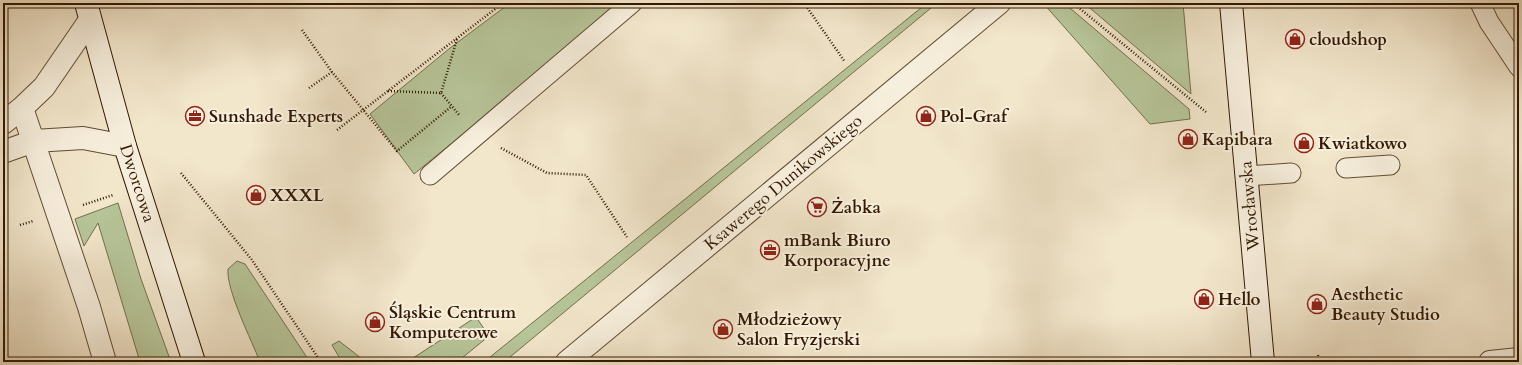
<svg xmlns="http://www.w3.org/2000/svg" width="1522" height="365" font-family="Cardo,serif">
	<rect width="100%" height="100%" fill="#f2e6cb"/>
	<filter id="stains"><feTurbulence type="fractalNoise" baseFrequency=".005" numOctaves="4"/><feColorMatrix values="0 0 0 0 .2 0 0 0 0 .09 0 0 0 0 .02 0 0 0 .5 -.17"/></filter>
	<radialGradient id="worn" r=".72"><stop offset=".6" stop-color="#630" stop-opacity="0"/><stop offset="1" stop-color="#630" stop-opacity=".3"/></radialGradient>
	<path fill="#b7c69a" stroke="#746f4d" d="M 510,3 L 624,3 L 414,174 L 370,114 L 450,48 Z
		M 927,3 L 937,3 L 504,362 L 484,362 Z
		M 1043,3 L 1064,3 L 1189,109 L 1190,119 L 1150,124 Z
		M 1084,3 L 1183,3 L 1191,94 Z
		M 118,203 L 141,279 L 171,362 L 140,362 L 98,223 L 84,246 L 75,219 Z
		M 237,261 L 245,264 L 310,362 L 260,362 C 252,341 226,290 228,269 Z
		M 476,317 L 489,336 L 457,362 L 407,362 Z
		M 339,341 L 366,362 L 342,362 L 332,345 Z"/>
	<g fill="none" stroke-linecap="round" stroke-linejoin="round">
		<defs>
			<path id="service" d="M 1480,3 L 1489,22 L 1519,67
				M 1346,168 L 1390,165
				M 430,175 L 632,3
				M 1246,176 L 1291,173"/>
			<path id="minor" d="M 3,152 L 34,141
				M 1490,362 L 1519,359"/>
			<path id="tertiary" d="M 22,108 L 89,307 L 105,362
				M 3,123 L 22,108 L 44,87 L 90,20
				M 34,141 L 83,138 L 125,146
				M 567,362 L 999,3"/>
			<path id="secondary" d="M 86,3 L 125,146 L 194,362
				M 1231,3 L 1263,362"/>
		</defs>
		<use href="#service" stroke="#624c33" stroke-width="21"/>
		<use href="#minor" stroke="#624c33" stroke-width="24"/>
		<use href="#tertiary" stroke="#624c33" stroke-width="24"/>
		<use href="#secondary" stroke="#321800" stroke-width="24"/>
		<path stroke="#321800" stroke-width="2.5" stroke-dasharray="1 2" stroke-linecap="butt" d="M 790,3 L 806,6
			M 804,3 L 845,62
			M 1073,3 L 1206,112
			M 302,30 L 332,72 L 397,151 L 452,106
			M 309,88 L 332,72
			M 388,91 L 441,93 L 457,39
			M 441,93 L 460,116
			M 337,130 L 503,3
			M 501,148 L 547,173 L 586,175 L 627,237
			M 181,173 L 252,260 L 321,362
			M 83,205 L 113,195
			M 20,225 L 33,221
			M 1318,355 L 1319,362"/>
		<use href="#service" stroke="#f7efdd" stroke-width="19"/>
		<use href="#minor" stroke="#f7efdd" stroke-width="22"/>
		<use href="#tertiary" stroke="#f7efdd" stroke-width="22"/>
		<use href="#secondary" stroke="#f7efdd" stroke-width="22"/>
	</g>
	<defs>
		<symbol id="shop-ring" viewBox="-11 -11 22 22"><circle r="9.5" fill="#f7efdd" stroke="#8f2418" stroke-width="1.5"/><path d="M-5-2.5h2.3a2.7 3.5 0 0 1 5.4 0H5L5.5 6h-11ZM-1.5-2.5h3a1.5 2.3 0 0 0-3 0Z" fill="#8f2418"/></symbol>
		<symbol id="office-ring" viewBox="-11 -11 22 22"><circle r="9.5" fill="#f7efdd" stroke="#8f2418" stroke-width="1.5"/><path d="M-6-3h4V-5.5h4V-3h4V5H-6ZM-1-4.5V-3h2v-1.5ZM-6 0V1H6V0Z" fill="#8f2418"/></symbol>
		<symbol id="supermarket-ring" viewBox="-11 -11 22 22"><circle r="9.5" fill="#f7efdd" stroke="#8f2418" stroke-width="1.5"/><path d="M-6-5.5h2.5l.6 2H6L4.5 2H-2.5L-4.4-4H-6ZM-1.5 3.2a1.3 1.3 0 1 0 .1 0ZM3 3.2a1.3 1.3 0 1 0 .1 0Z" fill="#8f2418"/></symbol>
	</defs>
	<g fill-rule="evenodd">
		<use href="#shop-ring" x="1284" y="28" width="22" height="22"/>
		<use href="#office-ring" x="184" y="105" width="22" height="22"/>
		<use href="#shop-ring" x="915" y="105" width="22" height="22"/>
		<use href="#shop-ring" x="1177" y="128" width="22" height="22"/>
		<use href="#shop-ring" x="1293" y="132" width="22" height="22"/>
		<use href="#shop-ring" x="245" y="184" width="22" height="22"/>
		<use href="#supermarket-ring" x="806" y="196" width="22" height="22"/>
		<use href="#office-ring" x="759" y="239" width="22" height="22"/>
		<use href="#shop-ring" x="1193" y="288" width="22" height="22"/>
		<use href="#shop-ring" x="1306" y="293" width="22" height="22"/>
		<use href="#shop-ring" x="364" y="311" width="22" height="22"/>
		<use href="#shop-ring" x="712" y="318" width="22" height="22"/>
	</g>
	<g text-anchor="middle" stroke-width="4" stroke-linejoin="round" paint-order="stroke">
		<g font-size="17" font-weight="bold" fill="#321800" stroke="#f7efdd" text-anchor="start">
			<text x="1309" y="45">cloudshop</text>
			<text x="209" y="122">Sunshade Experts</text>
			<text x="940" y="122">Pol-Graf</text>
			<text x="1202" y="145">Kapibara</text>
			<text x="1318" y="149">Kwiatkowo</text>
			<text x="270" y="201">XXXL</text>
			<text x="831" y="213">Żabka</text>
			<text x="784" y="246">mBank Biuro<tspan x="784" dy="20">Korporacyjne</tspan></text>
			<text x="1331" y="300">Aesthetic<tspan x="1331" dy="20">Beauty Studio</tspan></text>
			<text x="1218" y="305">Hello</text>
			<text x="389" y="318">Śląskie Centrum<tspan x="389" dy="20">Komputerowe</tspan></text>
			<text x="737" y="325">Młodzieżowy<tspan x="737" dy="20">Salon Fryzjerski</tspan></text>
		</g>
		<g font-size="17" fill="#321800" stroke="#f7efdd">
			<text transform="translate(783 182) rotate(-40)" y="6">Ksawerego Dunikowskiego</text>
			<text transform="translate(138 183) rotate(72)" y="6">Dworcowa</text>
			<text transform="translate(1249 206) rotate(-95)" y="6">Wrocławska</text>
		</g>
	</g>
	<rect width="1522" height="365" fill="none" stroke="#f2e6cb" stroke-width="16"/>
	<rect x="4" y="4" width="1514" height="357" fill="none" stroke="#321800" stroke-width="2"/>
	<rect x="8" y="8" width="1506" height="349" fill="none" stroke="#321800"/>
	<rect width="100%" height="100%" filter="url(#stains)"/>
	<rect width="100%" height="100%" fill="url(#worn)"/>
</svg>
